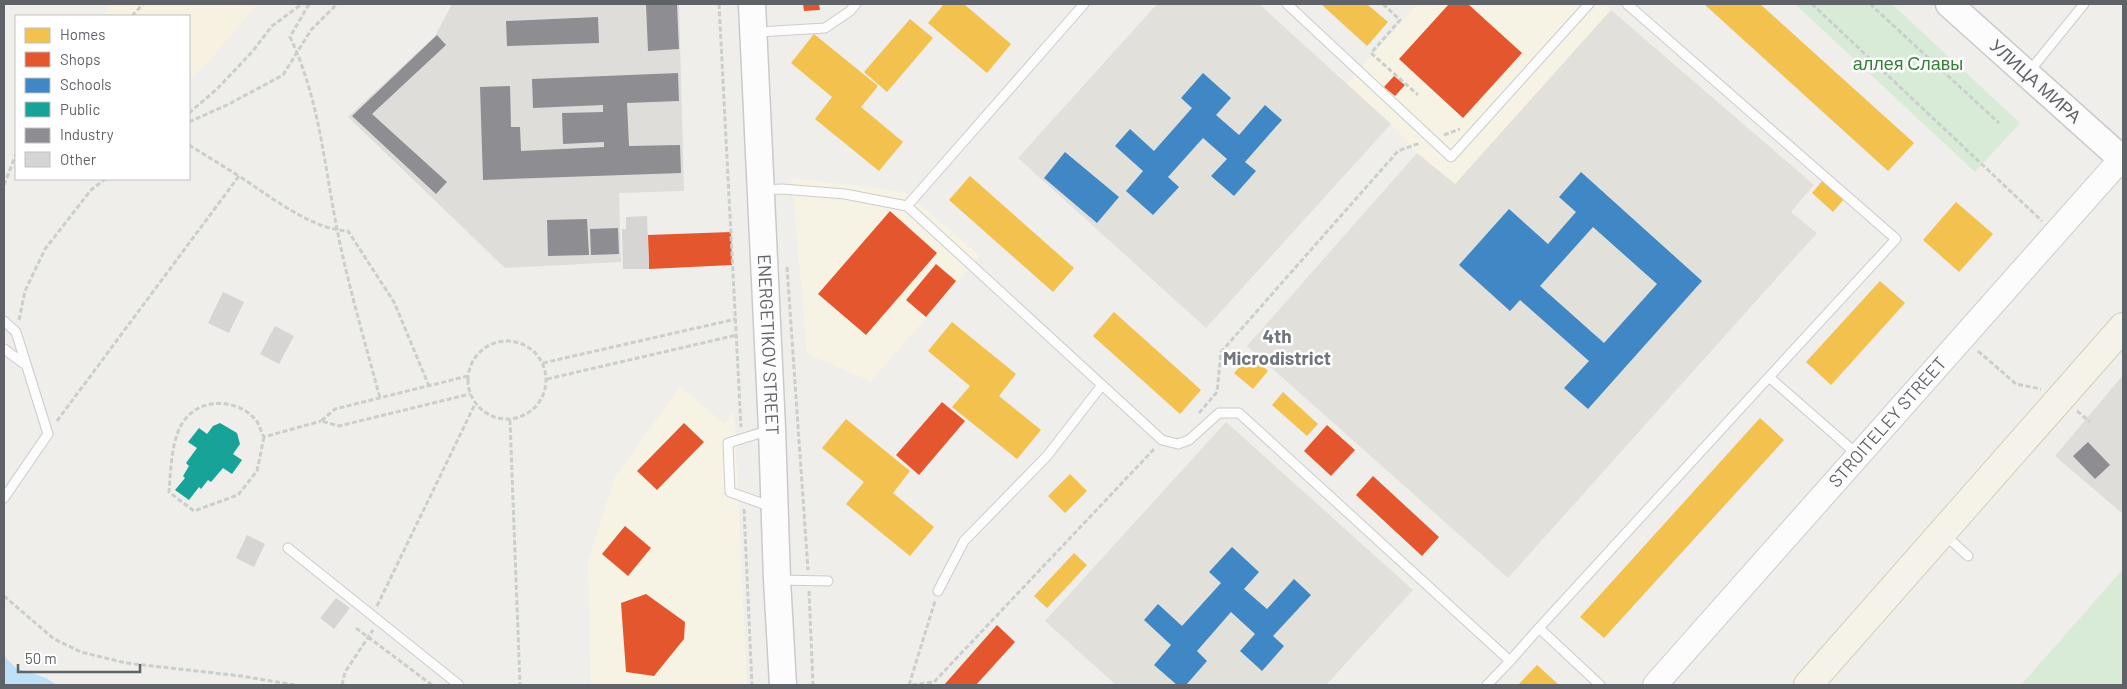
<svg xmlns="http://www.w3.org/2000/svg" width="2127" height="689" font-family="Barlow,sans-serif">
	<rect width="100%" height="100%" fill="#efeeea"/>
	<path fill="#f7f3e4" d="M 1418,4 L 1604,4 L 1611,10 L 1455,185 L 1417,153 L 1391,124 L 1347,84 Z
		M 792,178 L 905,192 L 980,256 L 871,381 L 807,354 Z
		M 680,387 L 725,424 L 734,411 L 747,685 L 591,685 L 588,560 L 615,477 Z"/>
	<path fill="#dfddda" d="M 452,4 L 679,4 L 684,191 L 619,193 L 621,262 L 505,268 L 348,117 L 435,36 Z
		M 2123,375 L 2123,514 L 2055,456 Z"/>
	<path fill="#e2e0da" d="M 1157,4 L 1259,4 L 1391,124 L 1206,328 L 1018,158 Z
		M 1611,10 L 1814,185 L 1791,212 L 1817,233 L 1508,578 L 1247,346 L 1417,153 L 1455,184 Z
		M 1226,422 L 1413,590 L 1326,685 L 1116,685 L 1045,621 Z"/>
	<path fill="#d8ebd6" d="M 1795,4 L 1892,4 L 2020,123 L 1975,172 Z
		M 2123,569 L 2123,685 L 2021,685 Z"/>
	<path fill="#f6f1e1" d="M 109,4 L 257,4 L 209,61 L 189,80 L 189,16 L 104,16 Z"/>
	<path fill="#bfe0f9" d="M 4,656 L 16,668 L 46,678 L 57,685 L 4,685 Z"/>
	<path fill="#f2c14e" d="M 944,4 L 966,4 L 965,5 L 1011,44 L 987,73 L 928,23 Z
		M 1321,4 L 1367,4 L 1388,22 L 1367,46 Z
		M 1704,4 L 1760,4 L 1914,143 L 1888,171 Z
		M 910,19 L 933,38 L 887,92 L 864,72 Z
		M 814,34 L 878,86 L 861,107 L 903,142 L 879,171 L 815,119 L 832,97 L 791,63 Z
		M 970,176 L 1074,268 L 1053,292 L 949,200 Z
		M 1823,180 L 1844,199 L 1833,212 L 1812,193 Z
		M 1956,202 L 1993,234 L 1959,272 L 1923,240 Z
		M 1880,281 L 1905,303 L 1831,385 L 1806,362 Z
		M 1114,312 L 1201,390 L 1180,414 L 1093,336 Z
		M 952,322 L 1016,374 L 999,396 L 1041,430 L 1017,459 L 952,407 L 970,386 L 928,351 Z
		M 1251,355 L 1268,371 L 1253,389 L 1234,373 Z
		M 1283,392 L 1318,424 L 1307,436 L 1272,405 Z
		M 1760,418 L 1784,440 L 1604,638 L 1580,617 Z
		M 846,419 L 910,471 L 893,493 L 934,527 L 910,556 L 846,504 L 864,482 L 822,448 Z
		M 1070,474 L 1087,491 L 1065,513 L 1048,496 Z
		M 1074,553 L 1087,565 L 1047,608 L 1034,596 Z
		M 1537,665 L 1558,684 L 1557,685 L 1518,685 Z"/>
	<path fill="#e4572e" d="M 803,4 L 819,4 L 820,10 L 804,11 Z
		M 1449,4 L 1468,4 L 1522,53 L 1463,118 L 1399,59 Z
		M 1394,76 L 1405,85 L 1395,96 L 1384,87 Z
		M 890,211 L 937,253 L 866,335 L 818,294 Z
		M 731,232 L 732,265 L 649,269 L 648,235 Z
		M 936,264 L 956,281 L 926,317 L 906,300 Z
		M 942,402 L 965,421 L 919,475 L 896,455 Z
		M 684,423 L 704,442 L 657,490 L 637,471 Z
		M 1327,425 L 1355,450 L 1331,476 L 1304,451 Z
		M 1373,476 L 1439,537 L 1422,556 L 1356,495 Z
		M 625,526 L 651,548 L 628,576 L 602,554 Z
		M 646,594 L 685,622 L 684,639 L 654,676 L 626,672 L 621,603 Z
		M 997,625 L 1015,642 L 976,685 L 944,685 Z"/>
	<path fill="#3f88c5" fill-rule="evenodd" d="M 1203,73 L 1231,98 L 1216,115 L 1239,135 L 1265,105 L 1282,120 L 1245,162 L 1256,171 L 1234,196 L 1211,176 L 1227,159 L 1203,138 L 1168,177 L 1179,187 L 1153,215 L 1126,191 L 1143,171 L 1115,146 L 1130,129 L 1154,151 L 1192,108 L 1181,98 Z
		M 1065,152 L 1119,197 L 1097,223 L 1044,178 Z
		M 1581,172 L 1702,281 L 1588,409 L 1564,388 L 1589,361 L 1520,300 L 1510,311 L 1459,265 L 1509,209 L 1548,244 L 1576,212 L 1559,197 ZM 1593,227 L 1657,284 L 1604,343 L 1540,286 Z
		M 1232,547 L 1259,572 L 1244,589 L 1267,609 L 1294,579 L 1311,595 L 1273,636 L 1284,646 L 1262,671 L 1240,651 L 1255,634 L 1231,612 L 1197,651 L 1207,661 L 1186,685 L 1177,685 L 1154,665 L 1171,645 L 1144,620 L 1158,604 L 1182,626 L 1221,583 L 1209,572 Z"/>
	<path fill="#17a398" d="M 220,423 L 237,433 L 240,444 L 233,454 L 242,460 L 232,474 L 223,468 L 211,482 L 208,480 L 201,489 L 199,487 L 189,500 L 175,490 L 185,478 L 183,476 L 189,466 L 186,463 L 197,448 L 188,442 L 199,428 L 207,434 L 213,426 Z"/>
	<path fill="#8d8d92" d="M 646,4 L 677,4 L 679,49 L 648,51 Z
		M 598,17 L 599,43 L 507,46 L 506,21 Z
		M 437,35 L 446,45 L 372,114 L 447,182 L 436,194 L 352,116 Z
		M 678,73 L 679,101 L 627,103 L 629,146 L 680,145 L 681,173 L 483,180 L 480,87 L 510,86 L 511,127 L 520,127 L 521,151 L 604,147 L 604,142 L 563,144 L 562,113 L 603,112 L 603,105 L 533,108 L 532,79 Z
		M 587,219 L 589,255 L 548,256 L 547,220 Z
		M 618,228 L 619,254 L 591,255 L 590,229 Z
		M 2088,442 L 2110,465 L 2095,479 L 2073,456 Z"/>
	<path fill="#d6d5d3" d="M 647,216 L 649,269 L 623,269 L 622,229 L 626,229 L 626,217 Z
		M 223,292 L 244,302 L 229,333 L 208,323 Z
		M 275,326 L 294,336 L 279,364 L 260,354 Z
		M 247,535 L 265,544 L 254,567 L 236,558 Z
		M 336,598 L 350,608 L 334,629 L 320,618 Z"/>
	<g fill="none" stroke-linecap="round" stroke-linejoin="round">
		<defs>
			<path id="service" d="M 1287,4 L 1451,157 L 1589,4
				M 1627,4 L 1896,239 L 1769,377
				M 756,32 L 825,28 L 850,11 L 856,4
				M 2028,73 L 2084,4
				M 762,190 L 782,189 L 845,194 L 907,206 L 1162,440 L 1178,444 L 1189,440 L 1219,413 L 1239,413 L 1510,661 L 1539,628 L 1600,685
				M 907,206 L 1084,4
				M 4,321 L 16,332 L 48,434 L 4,498
				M 4,349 L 26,365
				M 770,430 L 728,443 L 730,492 L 772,507
				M 1945,535 L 1968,556
				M 288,548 L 459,685
				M 778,580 L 828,581
				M 938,591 L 964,541 L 1047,456 L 1102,385
				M 1539,628 L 1769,377 L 1858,455
				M 1487,685 L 1510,661"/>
			<g id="tertiary">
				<path id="s1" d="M 1655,685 L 2122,158"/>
			</g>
			<g id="secondary">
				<path id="s2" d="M 752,4 L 772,429 L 777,580 L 783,685"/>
				<path id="s3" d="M 1949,4 L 2123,160"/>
			</g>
			<path id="primary" d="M 1808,685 L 2123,327"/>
		</defs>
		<use href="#service" stroke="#cbcccc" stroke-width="11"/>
		<use href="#tertiary" stroke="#cbcccc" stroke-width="26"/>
		<use href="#secondary" stroke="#cacacb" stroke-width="29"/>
		<use href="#primary" stroke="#d7ceb8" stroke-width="30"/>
		<path stroke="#cacfcc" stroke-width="3" stroke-dasharray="5 2.5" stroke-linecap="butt" d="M 309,4 L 290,37 C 319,98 324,163 337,229 C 348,285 365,342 380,398
			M 719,4 L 741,427
			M 1383,4 L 1400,20 L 1371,53 L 1418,95
			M 1812,4 L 2042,221
			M 1870,4 L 1999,123
			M 132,16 L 143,4
			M 189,113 L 217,89 L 252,52 L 272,26 L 302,4
			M 189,122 L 229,104 L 283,75 L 311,30 L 337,4
			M 1444,135 L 1460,129
			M 189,145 L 239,176
			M 4,185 L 16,154
			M 787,267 L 808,570
			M 19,320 L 25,291 L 45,249 L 91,190 L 105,179
			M468 380a39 39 0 1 1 78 0a39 39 0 1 1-78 0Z
			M 1978,351 L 2016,384 L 2041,389
			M 543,363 L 736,319
			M 468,376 L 335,409 L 321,421 L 339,426 L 470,394
			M 547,379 L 737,335
			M 2077,411 L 2090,422
			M 1199,413 L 1217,392 L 1221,352 L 1398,151 L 1420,143
			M 510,420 L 520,685
			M 57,421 L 239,176 C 268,195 312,230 348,231 L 394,302 L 429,386
			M 264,437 L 257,471 L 238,495 L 194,511 L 169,492 C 171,469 171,434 187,417 C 205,397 239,400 256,420 C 259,424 261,432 264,437 L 321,421
			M 744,509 L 752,685
			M 809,591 L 813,685
			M 4,596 L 54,639 L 81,652 L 126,663 L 241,676 L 295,685
			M 377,606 L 475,404
			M 356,628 L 432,685
			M 342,685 L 345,672 L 373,630
			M 909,685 L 935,601
			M 912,685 L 934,682 L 1155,448"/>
		<use href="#service" stroke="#fdfcfc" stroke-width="9"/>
		<use href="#tertiary" stroke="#fdfcfc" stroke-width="24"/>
		<use href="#secondary" stroke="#fdfcfc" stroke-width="26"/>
		<use href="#primary" stroke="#f4f2e9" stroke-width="28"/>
	</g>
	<g text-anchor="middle" stroke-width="5" stroke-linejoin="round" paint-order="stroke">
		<g font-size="18" fill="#348238" stroke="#fff">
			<text x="1908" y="70">аллея Славы</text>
		</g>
		<g font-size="18" fill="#5f6368" stroke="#fff">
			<text dy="6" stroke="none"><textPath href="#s3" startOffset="116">УЛИЦА МИРА</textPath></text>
			<text dy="6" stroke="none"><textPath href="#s2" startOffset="341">ENERGETIKOV STREET</textPath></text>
			<text dy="6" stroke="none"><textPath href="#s1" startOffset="351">STROITELEY STREET</textPath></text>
		</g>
		<g font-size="19" font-weight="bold" fill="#70757a" stroke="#fff">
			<text x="1277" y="343">4th<tspan x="1277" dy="22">Microdistrict</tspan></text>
		</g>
	</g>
	<rect width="2127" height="689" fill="none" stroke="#5f6368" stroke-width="10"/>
	<rect x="15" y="15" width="175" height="165" fill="#ffffff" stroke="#bfc1c3"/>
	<rect x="25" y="28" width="25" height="15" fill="#f2c14e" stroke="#bfc1c3"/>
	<text x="60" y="40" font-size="15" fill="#5f6368">Homes</text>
	<rect x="25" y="52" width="25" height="15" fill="#e4572e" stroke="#bfc1c3"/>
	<text x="60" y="65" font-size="15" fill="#5f6368">Shops</text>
	<rect x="25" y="78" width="25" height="15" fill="#3f88c5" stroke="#bfc1c3"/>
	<text x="60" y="90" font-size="15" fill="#5f6368">Schools</text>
	<rect x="25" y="102" width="25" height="15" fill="#17a398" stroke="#bfc1c3"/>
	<text x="60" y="115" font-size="15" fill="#5f6368">Public</text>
	<rect x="25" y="128" width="25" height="15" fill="#8d8d92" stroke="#bfc1c3"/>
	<text x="60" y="140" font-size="15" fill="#5f6368">Industry</text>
	<rect x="25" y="152" width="25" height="15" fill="#d6d5d3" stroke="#bfc1c3"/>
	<text x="60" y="165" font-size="15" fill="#5f6368">Other</text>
	<path d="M18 664v8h122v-8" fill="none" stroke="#5f6368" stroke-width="2.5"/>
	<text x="25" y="664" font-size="15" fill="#5f6368" stroke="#ffffff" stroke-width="4" paint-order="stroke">50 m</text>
</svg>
